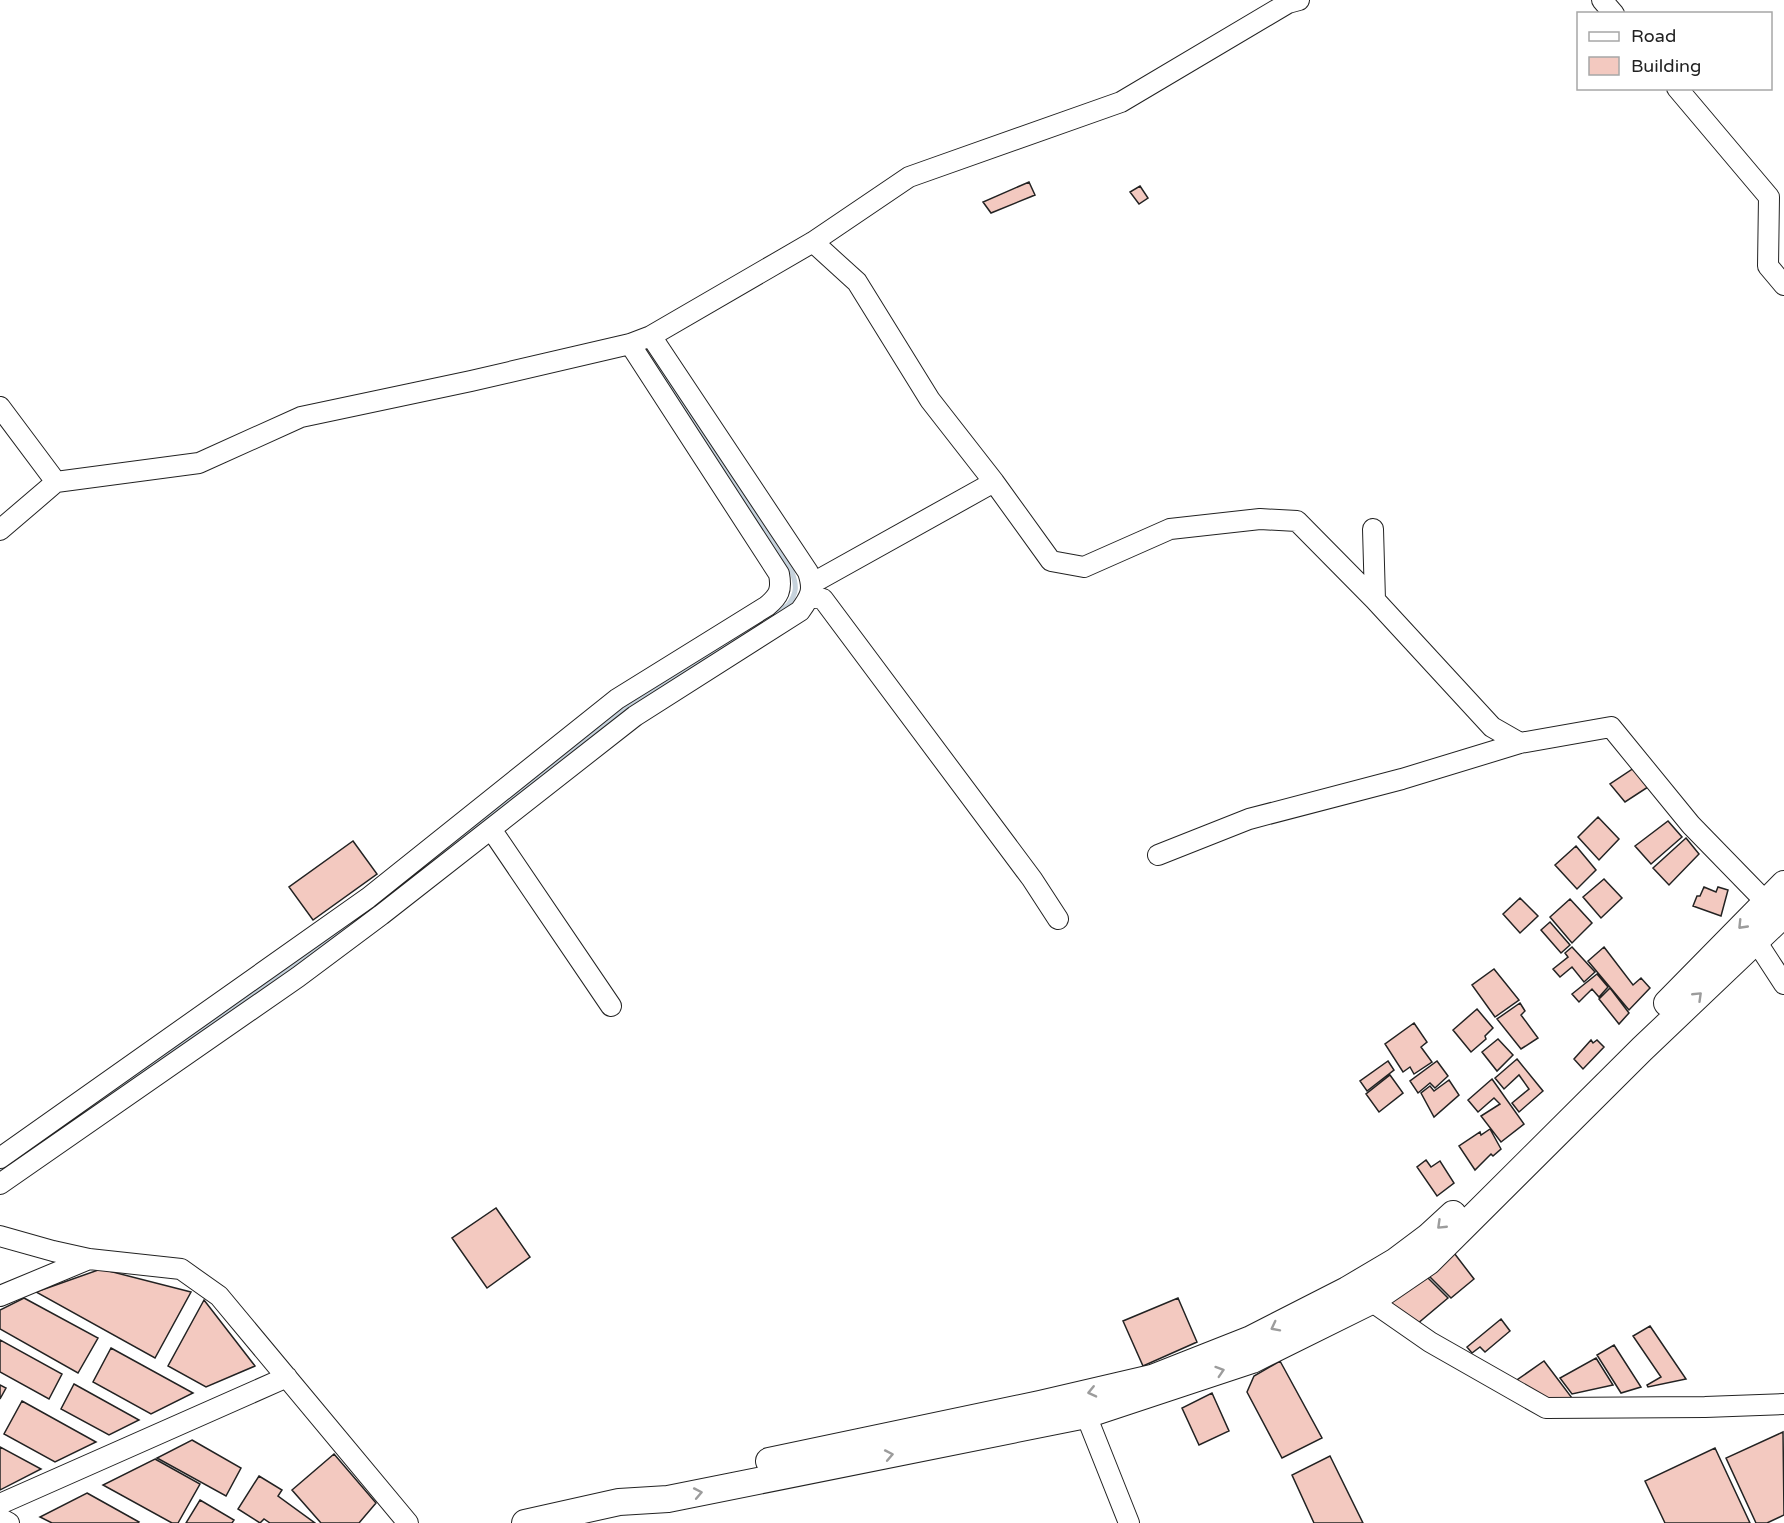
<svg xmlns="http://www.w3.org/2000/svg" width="1784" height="1523" font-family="'Varela Round',sans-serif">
	<rect width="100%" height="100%" fill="#fff"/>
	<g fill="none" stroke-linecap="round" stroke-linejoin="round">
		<path stroke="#c7d3dd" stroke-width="5" d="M 390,894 L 633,703 L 788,605 C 797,593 797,586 792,572 L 653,359
			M 0,1170 L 361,917"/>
	</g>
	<path fill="#f3c9c0" stroke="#222" stroke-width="1.5" d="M 1029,182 L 1035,195 L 991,213 L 983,202 Z
		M 1140,186 L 1148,198 L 1139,204 L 1130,192 Z
		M 1634,768 L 1648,787 L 1625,802 L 1610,784 Z
		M 1598,817 L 1619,839 L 1599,860 L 1578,837 Z
		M 1668,821 L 1682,837 L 1651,864 L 1635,846 Z
		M 1686,838 L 1699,854 L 1669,885 L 1653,868 Z
		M 353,841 L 377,874 L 313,920 L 289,887 Z
		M 1576,846 L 1596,870 L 1577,889 L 1555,865 Z
		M 1604,879 L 1622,898 L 1601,918 L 1583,897 Z
		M 1704,887 L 1716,892 L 1718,887 L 1728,890 L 1721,916 L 1693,906 L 1697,896 L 1700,896 Z
		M 1520,898 L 1538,916 L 1520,933 L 1503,914 Z
		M 1570,899 L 1592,923 L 1572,943 L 1550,917 Z
		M 1550,922 L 1570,945 L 1561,953 L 1541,930 Z
		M 1572,947 L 1595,972 L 1584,982 L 1572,967 L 1560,977 L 1553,969 L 1568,957 L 1565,953 Z
		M 1604,947 L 1633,985 L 1641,978 L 1650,988 L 1629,1010 L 1588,961 Z
		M 1494,969 L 1519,1000 L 1495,1017 L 1472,985 Z
		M 1597,974 L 1608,987 L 1599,997 L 1592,989 L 1579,1002 L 1572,994 Z
		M 1610,988 L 1629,1013 L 1619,1024 L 1599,999 Z
		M 1520,1003 L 1525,1011 L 1521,1015 L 1538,1038 L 1521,1049 L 1497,1019 Z
		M 1477,1009 L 1493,1028 L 1485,1036 L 1486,1039 L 1471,1052 L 1453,1030 Z
		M 1414,1023 L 1427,1042 L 1421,1047 L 1432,1062 L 1414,1074 L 1410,1067 L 1403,1072 L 1385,1044 Z
		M 1498,1039 L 1513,1055 L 1497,1071 L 1482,1052 Z
		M 1591,1040 L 1593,1043 L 1597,1040 L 1604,1047 L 1583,1069 L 1574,1059 Z
		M 1517,1059 L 1543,1091 L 1519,1112 L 1512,1103 L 1529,1089 L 1519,1075 L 1504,1089 L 1495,1078 Z
		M 1388,1061 L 1394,1070 L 1367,1091 L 1360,1081 Z
		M 1437,1061 L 1448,1076 L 1435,1088 L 1430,1083 L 1418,1093 L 1410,1081 Z
		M 1390,1075 L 1403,1093 L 1379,1112 L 1366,1094 Z
		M 1492,1079 L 1524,1124 L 1501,1142 L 1481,1116 L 1500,1104 L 1494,1098 L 1478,1112 L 1468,1100 Z
		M 1449,1080 L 1459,1095 L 1434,1117 L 1421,1093 L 1430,1086 L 1434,1091 Z
		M 1490,1129 L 1501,1149 L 1493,1156 L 1491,1154 L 1475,1170 L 1459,1146 L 1480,1132 L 1481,1135 Z
		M 1426,1160 L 1431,1167 L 1440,1161 L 1454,1183 L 1437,1196 L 1417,1167 Z
		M 496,1208 L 530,1257 L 487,1288 L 452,1238 Z
		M 1451,1249 L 1474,1279 L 1451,1298 L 1425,1272 Z
		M 101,1269 L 191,1292 L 155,1358 L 36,1292 Z
		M 1423,1273 L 1448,1298 L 1417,1324 L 1386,1305 Z
		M 24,1298 L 98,1338 L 78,1373 L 0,1329 L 0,1310 Z
		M 1178,1298 L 1197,1342 L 1143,1366 L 1123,1321 Z
		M 204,1300 L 255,1366 L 206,1387 L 168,1366 Z
		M 1501,1319 L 1510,1331 L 1485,1352 L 1480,1347 L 1472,1353 L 1467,1347 Z
		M 1650,1326 L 1686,1379 L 1648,1387 L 1647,1385 L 1661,1377 L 1633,1336 Z
		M 0,1340 L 62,1374 L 49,1399 L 0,1372 Z
		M 1614,1345 L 1641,1387 L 1621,1393 L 1597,1355 Z
		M 111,1348 L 193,1393 L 151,1414 L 93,1382 Z
		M 1596,1358 L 1613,1385 L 1572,1394 L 1560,1378 Z
		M 1280,1361 L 1322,1438 L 1282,1458 L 1247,1392 L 1254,1376 Z
		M 1544,1361 L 1572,1398 L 1555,1403 L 1514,1382 Z
		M 74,1384 L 139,1420 L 109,1435 L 61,1409 Z
		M 0,1385 L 6,1388 L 0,1399 Z
		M 1212,1393 L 1229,1431 L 1199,1445 L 1182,1408 Z
		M 22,1401 L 96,1442 L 55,1462 L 4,1434 Z
		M 1783,1432 L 1784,1515 L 1767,1523 L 1756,1523 L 1726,1458 Z
		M 192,1440 L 241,1468 L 226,1496 L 157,1458 Z
		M 0,1447 L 41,1469 L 0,1490 Z
		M 1715,1448 L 1750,1523 L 1665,1523 L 1645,1481 Z
		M 334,1454 L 376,1503 L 359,1523 L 321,1523 L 292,1490 Z
		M 1330,1456 L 1363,1523 L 1314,1523 L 1292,1475 Z
		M 155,1459 L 200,1484 L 178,1523 L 172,1523 L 103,1485 Z
		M 259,1476 L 282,1490 L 278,1496 L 315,1523 L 270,1523 L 264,1519 L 260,1523 L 238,1509 Z
		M 87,1493 L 139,1522 L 138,1523 L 52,1523 L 40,1517 Z
		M 200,1500 L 234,1520 L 232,1523 L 186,1523 Z"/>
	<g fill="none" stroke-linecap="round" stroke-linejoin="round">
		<defs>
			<path id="minor" d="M 1602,0 L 1614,14
				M 1677,88 L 1769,197 L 1768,266 L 1784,285
				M 813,242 L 857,282 L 930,400 L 994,482 L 1051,561 L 1084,567 L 1170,529 L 1260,519 L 1297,521 L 1375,600
				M 0,407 L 56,482 L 199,463 L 301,417 L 471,381 L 630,344 L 651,336 L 813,242 L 909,177 L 1121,102 L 1288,3 L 1299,0
				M 1373,529 L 1375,600 L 1492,727 L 1520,743
				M 0,530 L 56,482
				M 811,584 L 994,482
				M 810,597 L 823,599 L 1032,879 L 1058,919
				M 491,829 L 611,1006
				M 1158,855 L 1249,819 L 1402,779 L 1520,743 L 1611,727 L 1691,825 L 1765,901
				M 1756,941 L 1784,984
				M 0,1158 L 368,898 L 617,699 L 767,606 C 779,596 782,590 779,574 L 630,344
				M 0,1184 L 298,977 L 381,915 L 635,716 L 800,611 C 811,596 814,590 808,572 L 651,336
				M 0,1236 L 53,1251 L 89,1259 L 181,1269 L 219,1296 L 408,1523
				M 0,1296 L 89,1259
				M 1371,1301 L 1430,1342 L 1546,1408 L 1705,1407 L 1784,1404
				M 1086,1415 L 1129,1523
				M 0,1504 L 287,1377
				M 0,1518 L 9,1523"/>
			<path id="major" d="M 1667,1003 L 1784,884
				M 769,1461 L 1040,1404 L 1152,1378 L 1251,1339 L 1347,1290 L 1396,1261 L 1428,1237 L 1453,1214
				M 525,1523 L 619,1502 L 668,1499 L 1086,1415 L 1252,1360 L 1371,1301 L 1428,1262 L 1642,1049 L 1784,914"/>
		</defs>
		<use href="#minor" stroke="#222" stroke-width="22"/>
		<use href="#major" stroke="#222" stroke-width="28"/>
		<use href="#minor" stroke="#fff" stroke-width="20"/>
		<use href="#major" stroke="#fff" stroke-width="26"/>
	</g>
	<defs><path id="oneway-chevron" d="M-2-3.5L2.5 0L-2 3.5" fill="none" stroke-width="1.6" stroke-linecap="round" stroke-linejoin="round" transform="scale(1.5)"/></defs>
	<g stroke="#9c9c9c">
		<use href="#oneway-chevron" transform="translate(1742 925) rotate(134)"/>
		<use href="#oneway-chevron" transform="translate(1698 996) rotate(-44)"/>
		<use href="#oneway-chevron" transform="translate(1441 1225) rotate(136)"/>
		<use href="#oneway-chevron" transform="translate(1275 1327) rotate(153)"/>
		<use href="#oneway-chevron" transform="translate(1220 1371) rotate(-18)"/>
		<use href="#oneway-chevron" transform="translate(1092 1392) rotate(167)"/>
		<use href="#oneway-chevron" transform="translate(889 1455) rotate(-11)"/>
		<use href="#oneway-chevron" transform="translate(698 1493) rotate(-11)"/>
	</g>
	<rect x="1577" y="12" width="195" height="78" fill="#ffffff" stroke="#a7a7a7" stroke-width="1.5"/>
	<rect x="1589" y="32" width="30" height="9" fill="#ffffff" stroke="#a7a7a7" stroke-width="1.5"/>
	<text x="1631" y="42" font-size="18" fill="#222222">Road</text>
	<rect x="1589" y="57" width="30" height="18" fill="#f3c9c0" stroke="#a7a7a7" stroke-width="1.5"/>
	<text x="1631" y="72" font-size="18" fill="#222222">Building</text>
</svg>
